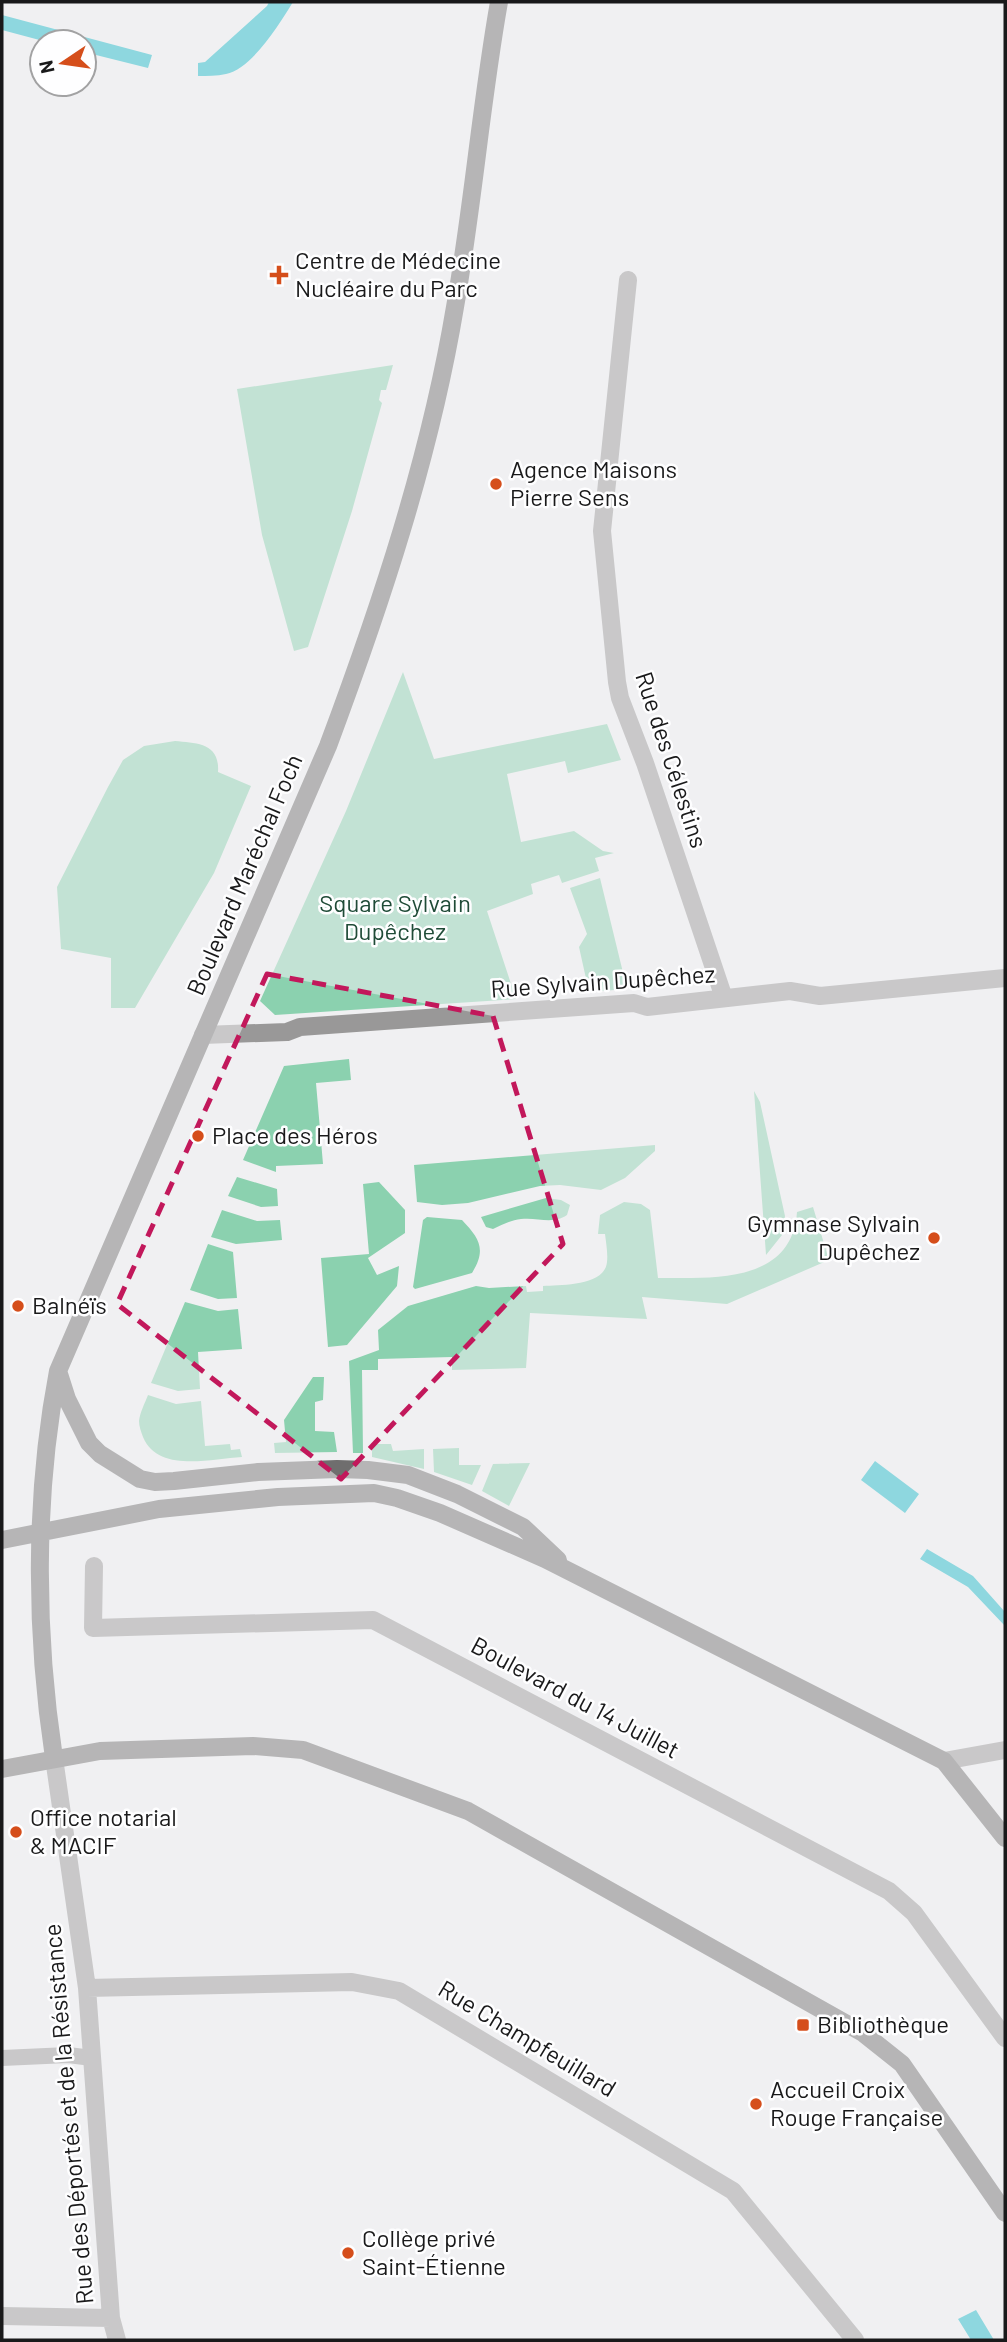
<svg xmlns="http://www.w3.org/2000/svg" width="1007" height="2342" font-family="Barlow,sans-serif">
	<rect width="100%" height="100%" fill="#f0f0f2"/>
	<path fill="#8bd1af" d="M 393,365 L 386,390 L 381,390 L 379,400 L 382,403 L 352,511 L 308,647 L 294,651 L 262,535 L 237,389 Z
		M 403,672 L 434,759 L 607,724 L 621,760 L 568,773 L 565,761 L 507,774 L 521,842 L 574,831 L 603,851 L 614,853 L 595,858 L 599,871 L 562,883 L 559,875 L 531,884 L 533,894 L 487,911 L 516,999 L 275,1015 L 260,1001 L 346,811 Z
		M 175,741 C 197,743 220,743 218,772 L 251,786 L 214,873 L 135,1008 L 111,1008 L 111,958 L 61,949 L 57,887 L 108,787 L 123,760 L 144,746 Z
		M 600,878 L 627,989 L 589,992 L 579,947 L 587,934 L 570,888 Z
		M 349,1059 L 351,1080 L 316,1083 L 323,1164 L 276,1166 L 276,1172 L 243,1160 L 284,1066 Z
		M 754,1091 L 760,1102 L 785,1216 L 782,1235 L 766,1255 Z
		M 655,1145 L 655,1151 L 625,1178 L 601,1190 L 560,1185 L 540,1186 L 468,1203 L 442,1205 L 417,1202 L 414,1165 Z
		M 237,1177 L 277,1189 L 278,1206 L 261,1207 L 228,1196 Z
		M 379,1182 L 405,1210 L 405,1233 L 368,1258 L 377,1275 L 399,1266 L 397,1286 L 347,1345 L 328,1347 L 321,1258 L 369,1254 L 363,1184 Z
		M 546,1198 L 561,1200 L 570,1205 L 567,1215 C 552,1225 538,1217 521,1219 C 511,1220 502,1225 493,1229 L 486,1227 L 481,1217 Z
		M 624,1202 L 641,1204 L 650,1210 L 658,1278 C 712,1278 792,1284 797,1212 L 813,1207 L 829,1260 L 727,1304 L 642,1297 L 647,1319 L 530,1313 L 526,1368 L 452,1370 L 452,1357 L 378,1359 L 378,1370 L 362,1370 L 363,1453 L 353,1453 L 349,1361 L 379,1350 L 378,1330 L 408,1306 L 476,1286 L 489,1288 L 526,1286 L 527,1292 L 543,1291 L 543,1286 C 561,1285 605,1286 607,1262 C 608,1253 606,1243 605,1234 L 598,1234 L 600,1215 Z
		M 222,1210 L 257,1221 L 280,1220 L 282,1240 L 236,1244 L 211,1237 Z
		M 427,1217 L 462,1220 C 479,1238 487,1249 472,1273 L 415,1289 L 413,1287 L 423,1220 Z
		M 208,1244 L 233,1252 L 237,1298 L 218,1299 L 190,1290 Z
		M 185,1302 L 218,1311 L 238,1309 L 242,1349 L 198,1352 L 200,1389 L 178,1391 L 151,1383 Z
		M 313,1377 L 324,1377 L 323,1400 L 315,1402 L 315,1431 L 334,1432 L 337,1452 L 275,1453 L 274,1443 L 286,1442 L 284,1420 Z
		M 148,1395 L 176,1404 L 201,1401 L 205,1446 L 230,1444 L 231,1450 L 240,1449 L 242,1457 C 210,1459 158,1473 143,1437 C 141,1432 139,1426 139,1421 C 140,1412 145,1403 148,1395 Z
		M 372,1444 L 391,1444 L 393,1451 L 424,1449 L 424,1469 L 372,1457 Z
		M 459,1448 L 459,1465 L 481,1465 L 472,1485 L 434,1472 L 433,1449 Z
		M 530,1463 L 509,1506 L 482,1491 L 493,1464 Z"/>
	<path fill="#17b8c7" d="M 269,2 L 293,2 C 280,23 252,69 226,74 C 217,76 207,76 198,76 L 198,63 L 205,62 L 267,6 Z
		M 2,15 L 152,55 L 148,68 L 84,52 L 84,42 L 47,42 L 2,30 Z
		M 875,1461 L 919,1494 L 905,1513 L 861,1480 Z
		M 927,1549 L 973,1576 L 1005,1612 L 1005,1626 L 968,1587 L 920,1559 Z
		M 976,2310 L 994,2340 L 971,2340 L 958,2319 Z"/>
	<g fill="none" stroke-linecap="round" stroke-linejoin="round">
		<path stroke="#999898" stroke-width="16" d="M 2,2058 L 68,2055 L 92,2058"/>
		<path stroke="#999898" stroke-width="18" d="M 628,280 L 602,531 L 617,682 L 620,698 L 645,763 L 724,998
			M 203,1035 L 287,1032 L 300,1027 L 634,1003 L 647,1007 L 790,991 L 820,996 L 1005,978
			M 94,1566 L 93,1628 L 373,1620 L 889,1891 L 914,1913 L 1005,2038
			M 54,1758 L 87,1988 L 111,2318 L 117,2340
			M 944,1761 L 1005,1750
			M 87,1988 L 352,1982 L 399,1991 L 733,2191 L 855,2340
			M 2,2316 L 111,2318"/>
		<path stroke="#6f6e6e" stroke-width="18" d="M 59,1374 L 67,1399 L 89,1443 L 100,1454 L 140,1479 L 155,1482 L 174,1481 L 258,1472 L 337,1469 L 368,1470 L 408,1475 L 457,1494 L 523,1527 L 558,1560
			M 2,1540 L 159,1509 L 278,1497 L 374,1493 L 397,1498 L 440,1513 L 545,1559 L 944,1761 L 1005,1838
			M 54,1758 C 35,1633 34,1496 58,1371 L 328,746 C 381,604 430,457 455,307 C 473,206 481,103 499,2
			M 2,1769 L 100,1751 L 253,1746 L 303,1750 L 468,1811 L 863,2033 L 902,2064 L 1005,2213"/>
	</g>
	<path d="M0 0H1007V2342H0ZM 267,974 L 493,1016 L 563,1244 L 341,1479 L 117,1304 Z" fill="#f0f0f2" fill-opacity=".55" fill-rule="evenodd"/>
	<path fill="none" stroke="#c2185b" stroke-width="5" stroke-dasharray="14 9" stroke-linejoin="round" d="M 267,974 L 493,1016 L 563,1244 L 341,1479 L 117,1304 Z"/>
	<g fill="#d54e1b" stroke="#fefeff" stroke-width="2.5">
		<path d="M275.5 264.5h7v7h7v7h-7v7h-7v-7h-7v-7h7z"/>
		<circle cx="496" cy="484" r="7"/>
		<circle cx="198" cy="1136" r="7"/>
		<circle cx="934" cy="1238" r="7"/>
		<circle cx="18" cy="1306" r="7"/>
		<circle cx="16" cy="1832" r="7"/>
		<rect x="796" y="2018" width="14" height="14" rx="3.5"/>
		<circle cx="756" cy="2104" r="7"/>
		<circle cx="348" cy="2253" r="7"/>
	</g>
	<g text-anchor="middle" stroke-width="5" stroke-linejoin="round" paint-order="stroke">
		<g font-size="24" fill="#19191a" stroke="#fefeff" text-anchor="start">
			<text x="295" y="269">Centre de Médecine<tspan x="295" dy="28">Nucléaire du Parc</tspan></text>
			<text x="510" y="478">Agence Maisons<tspan x="510" dy="28">Pierre Sens</tspan></text>
			<text x="212" y="1144">Place des Héros</text>
			<text x="920" y="1232" text-anchor="end">Gymnase Sylvain<tspan x="920" dy="28">Dupêchez</tspan></text>
			<text x="32" y="1314">Balnéïs</text>
			<text x="30" y="1826">Office notarial<tspan x="30" dy="28">&amp; MACIF</tspan></text>
			<text x="817" y="2033">Bibliothèque</text>
			<text x="770" y="2098">Accueil Croix<tspan x="770" dy="28">Rouge Française</tspan></text>
			<text x="362" y="2247">Collège privé<tspan x="362" dy="28">Saint-Étienne</tspan></text>
		</g>
		<g font-size="24" fill="#19191a" stroke="#fefeff">
			<text transform="translate(671 760) rotate(72)" y="8">Rue des Célestins</text>
			<text transform="translate(245 875) rotate(-67)" y="8">Boulevard Maréchal Foch</text>
			<text transform="translate(603 982) rotate(-4)" y="8">Rue Sylvain Dupêchez</text>
			<text transform="translate(575 1698) rotate(28)" y="8">Boulevard du 14 Juillet</text>
			<text transform="translate(527 2039) rotate(31)" y="8">Rue Champfeuillard</text>
			<text transform="translate(69 2114) rotate(-95)" y="8">Rue des Déportés et de la Résistance</text>
		</g>
		<g font-size="24" fill="#1f4b37" stroke="#fefeff">
			<text x="395" y="912">Square Sylvain<tspan x="395" dy="28">Dupêchez</tspan></text>
		</g>
	</g>
	<rect width="1007" height="2342" fill="none" stroke="#19191a" stroke-width="7"/>
	<g transform="translate(63 63) rotate(257)"><circle r="33" fill="#fefeff" stroke="#a2a2a3" stroke-width="2"/>
	<path d="M0-5L12 26L0 18L-12 26Z" fill="#d54e1b"/>
	<text y="-10" font-size="19" font-weight="bold" text-anchor="middle" fill="#19191a">N</text>
	</g>
</svg>
